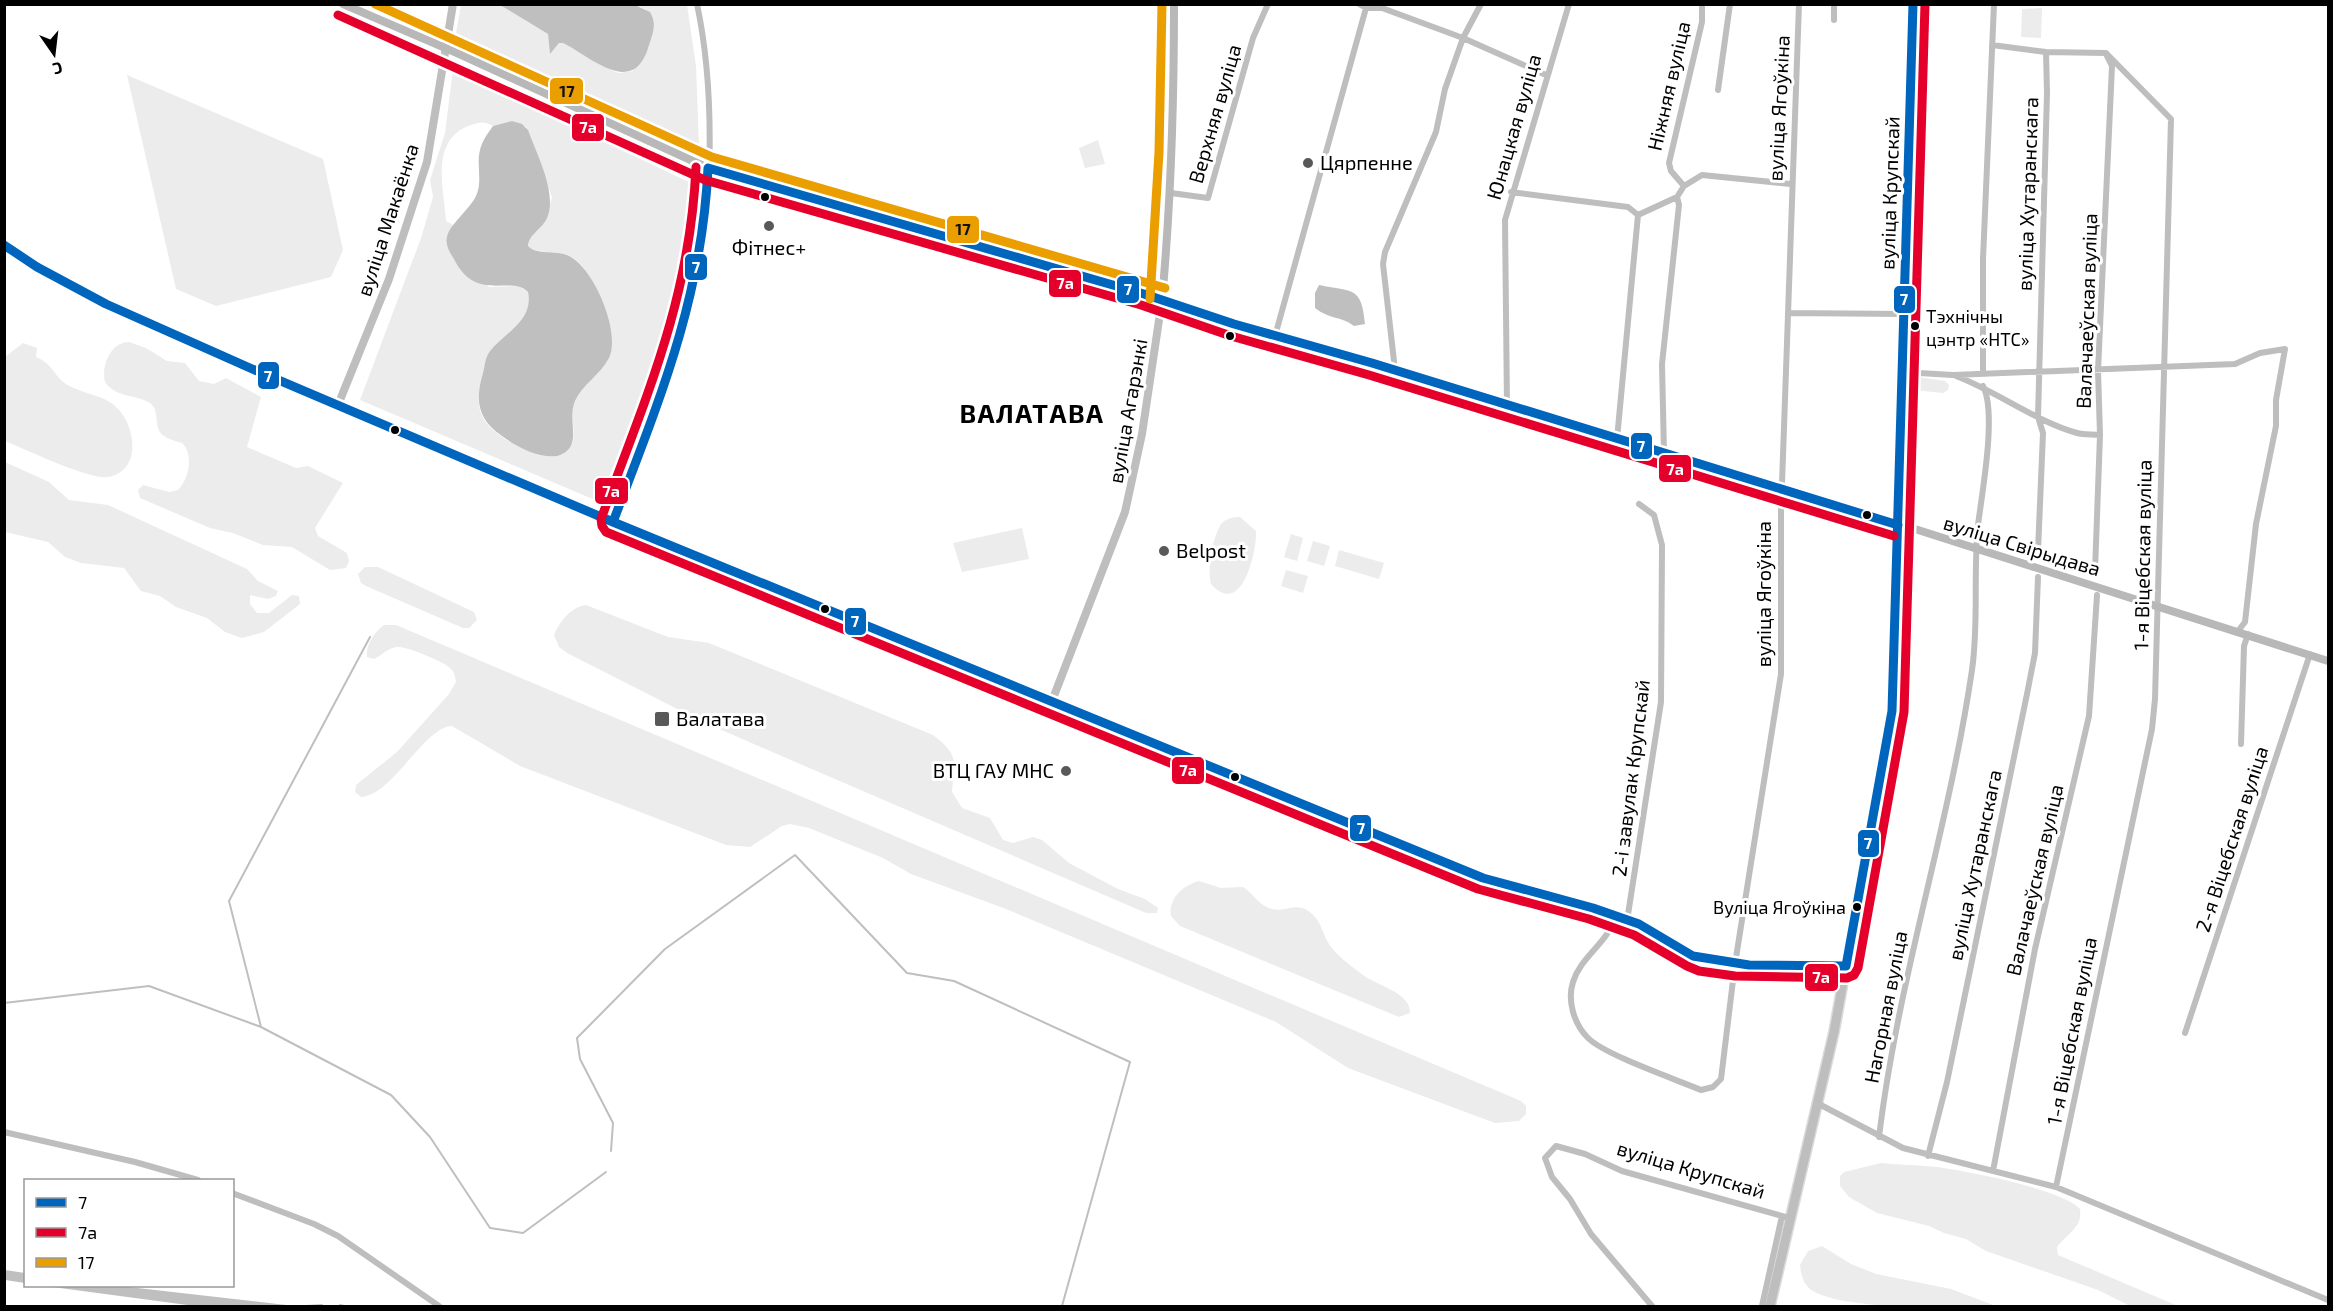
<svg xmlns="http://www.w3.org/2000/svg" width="2333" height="1311" font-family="'Exo 2',sans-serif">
	<rect width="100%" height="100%" fill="#fff"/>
	<path fill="#ececec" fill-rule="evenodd" d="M 461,5 L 500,5 L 548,34 L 550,54 L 559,43 L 563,43 L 613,71 L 619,73 L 633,71 L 647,10 L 635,5 L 687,5 L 696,66 L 699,146 L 456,33 Z
		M 2042,8 L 2041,38 L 2021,37 L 2022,9 Z
		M 453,69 L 697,186 L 690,258 L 678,316 L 609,506 L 360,400 L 421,238 L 433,197 L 430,180 L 445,133 ZM 512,121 L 526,127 L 552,197 L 547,216 L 528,241 L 528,246 C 537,256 561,248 575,259 C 595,275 621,336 608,359 C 599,375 581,386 574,403 C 569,416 577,431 572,444 L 557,456 C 538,458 520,448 505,439 C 476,420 475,405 483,373 C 485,365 486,358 490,351 C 504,333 534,321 528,292 L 519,286 L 489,287 C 470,272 450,262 447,236 L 455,226 L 446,221 C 444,189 429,139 471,125 C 479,122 485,121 493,126 Z
		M 127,75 L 323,159 L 343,250 L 331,277 L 216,306 L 176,289 Z
		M 1098,140 L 1105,164 L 1085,168 L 1079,148 Z
		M 129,342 L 146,348 L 167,361 L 185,363 L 199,381 L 214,384 L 226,378 L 261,397 L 247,447 L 296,468 L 308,466 L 343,483 L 315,528 L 318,536 L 347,553 L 349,561 L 346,568 L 330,570 L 292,547 L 263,545 L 233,533 L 210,528 L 140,498 L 138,490 L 143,485 L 169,492 L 178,490 C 189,479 194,454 182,443 C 176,441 170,440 164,436 C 152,428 161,411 150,403 C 135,394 116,398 105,382 C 101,365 111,342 129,342 Z
		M 23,343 L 37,348 L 36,357 C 53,364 53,375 66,384 C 79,392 95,394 108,401 C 127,412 136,437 131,457 C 128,467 119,476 108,477 C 89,480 25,449 5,441 L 5,357 Z
		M 1918,377 L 1945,381 L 1949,385 L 1948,390 L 1943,393 L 1913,390 L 1910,381 Z
		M 5,462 L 49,482 L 69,500 L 108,505 L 247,569 L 258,581 L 278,591 L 276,596 L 268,599 L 250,595 L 250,604 L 257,613 L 269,613 L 292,595 L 299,596 L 300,604 L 264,632 L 242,638 L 225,632 L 207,618 L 176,607 L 160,596 L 141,591 L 124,568 L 81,563 L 65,557 L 48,542 L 5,532 Z
		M 1240,517 L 1256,531 C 1257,551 1242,619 1211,584 C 1207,570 1213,534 1222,523 C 1227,518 1234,517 1240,517 Z
		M 1022,528 L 1029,559 L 962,572 L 953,543 Z
		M 1291,534 L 1303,538 L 1297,561 L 1284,557 Z
		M 1313,541 L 1330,546 L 1324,566 L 1307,561 Z
		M 1339,550 L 1384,563 L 1379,579 L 1335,566 Z
		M 365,567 L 378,567 L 474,612 L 477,620 L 469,628 L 463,628 L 366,586 L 361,583 L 358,574 Z
		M 1286,570 L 1308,576 L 1303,593 L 1281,586 Z
		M 586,605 L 668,637 L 709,643 L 933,735 C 961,756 954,763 952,792 L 962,808 L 990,818 L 1003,840 L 1013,843 L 1033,837 L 1042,840 L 1069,863 L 1118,889 L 1145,899 L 1158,908 L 1157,913 L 1146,913 L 756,745 L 699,720 L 567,653 L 559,647 L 554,635 C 560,621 571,607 586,605 Z
		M 384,625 L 396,625 L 1521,1101 L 1526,1106 L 1526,1114 L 1519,1121 L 1495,1123 L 1348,1068 L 1276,1022 L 1006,909 L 911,874 L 883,858 L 809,828 L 790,824 L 782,826 L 750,847 L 726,845 L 520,766 L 452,726 C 425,726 392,796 361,797 L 355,792 L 356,785 L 397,752 L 449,694 L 456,682 C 455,677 455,673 451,669 C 445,662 408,647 399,647 C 388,647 383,655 374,659 L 367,657 C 365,646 375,631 384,625 Z
		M 1199,881 L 1221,888 L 1243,887 C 1253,893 1259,906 1272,909 C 1285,912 1295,903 1307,910 C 1322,920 1321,931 1329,944 C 1336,955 1352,967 1363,975 C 1375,985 1411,992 1410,1013 L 1399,1017 L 1180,926 L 1171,916 C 1168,899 1183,885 1199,881 Z
		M 1881,1163 C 1900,1165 1918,1165 1937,1167 C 1966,1171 2062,1189 2080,1209 C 2083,1227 2067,1234 2057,1247 L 2058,1255 L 2178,1306 L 2130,1306 L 2098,1290 L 1986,1251 L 1966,1239 L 1944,1233 L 1929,1226 L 1877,1213 L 1849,1197 L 1840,1186 L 1840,1176 L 1844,1172 Z
		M 1822,1246 L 1851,1264 L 1876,1274 L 1951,1289 L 1996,1306 C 1953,1307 1844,1311 1811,1290 C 1803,1283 1801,1275 1800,1265 L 1808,1251 Z"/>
	<path fill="#bfbfbf" d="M 500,5 L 635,5 L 650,12 C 657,24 653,33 649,45 C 634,98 594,59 563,43 L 559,43 L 550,54 L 548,34 Z
		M 512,121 L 522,124 L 528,130 C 537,155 559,196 546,220 C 541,229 528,236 528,246 C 537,256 558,249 571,257 C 595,271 621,333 609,358 C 600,375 582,385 575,401 C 566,421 585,448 557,456 C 537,458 517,447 502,436 C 477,419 475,400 483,373 C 485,365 485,358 490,351 C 504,333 534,321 528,292 C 512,274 476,304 454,259 C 450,253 445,245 447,237 C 449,225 470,209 476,196 C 483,181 476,165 480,150 C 482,141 488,133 493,126 Z
		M 1319,285 C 1351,292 1362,285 1365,324 L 1354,326 C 1341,316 1328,319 1315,308 L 1315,293 Z
		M 5,1270 L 25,1273 L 25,1283 L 5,1280 Z
		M 45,1286 L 120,1286 L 295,1306 L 195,1306 Z"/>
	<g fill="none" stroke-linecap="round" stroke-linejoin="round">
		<path stroke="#bfbfbf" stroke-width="2" d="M 4,1003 L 149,986 L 261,1027 L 391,1095 L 430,1137 L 490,1228 L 523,1233 L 606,1172
			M 261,1027 L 229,901 L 370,637
			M 611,1151 L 613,1123 L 580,1059 L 577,1038 L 665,949 L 795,855 L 907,973 L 954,981 L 1130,1062 L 1062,1306
			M 340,1305 L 344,1306
			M 306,1306 L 322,1305"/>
		<defs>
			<path id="primary" d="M 1770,1306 L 1834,1032 L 1892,711 L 1913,4"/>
		</defs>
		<use href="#primary" stroke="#dbdbdb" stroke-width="12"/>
		<path stroke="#bebebe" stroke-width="6" d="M 1359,4 L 1366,8 L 1382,8 L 1463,38 L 1546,75
			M 1834,20 L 1834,4
			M 1992,45 L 2046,52 L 2106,53 L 2171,119 L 2155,699 L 2152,729 L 2056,1187
			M 1718,90 L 1730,4
			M 1684,186 L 1702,175 L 1791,184
			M 1511,192 L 1628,207 L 1638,215
			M 1171,193 L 1208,198 L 1253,38 L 1268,4
			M 1788,313 L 1904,314
			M 1275,336 L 1366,8
			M 1395,370 L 1383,264 L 1385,252 L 1436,132 L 1445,89 L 1463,38 L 1481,4
			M 1902,372 L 1953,375 L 2235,364 L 2260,353 L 2285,349 L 2276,400 L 2276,426 L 2256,524 L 2245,622 L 2238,631
			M 1983,373 L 1983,259 L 1994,4
			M 1956,376 C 1998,392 2035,421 2077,433 C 2084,435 2093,434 2100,435
			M 1507,406 L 1505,220 L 1569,4
			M 1617,439 L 1638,215 L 1677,197 L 1684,186 L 1671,171 L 1669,163 L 1702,22 L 1702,4
			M 1664,453 L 1662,364 L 1679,205 L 1677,197
			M 613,522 C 641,447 673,372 693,294 C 714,211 715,89 697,4
			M 2038,551 L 2043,433 L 2038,417 L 2047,93 L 2046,52
			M 2095,571 L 2100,435 L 2098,371 L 2112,66 L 2107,56
			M 2241,744 L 2244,646 L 2248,634
			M 1615,917 C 1608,943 1581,956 1573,982 C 1567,1001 1574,1024 1588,1038 C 1605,1055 1675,1079 1701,1090 L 1713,1087 L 1721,1079 L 1735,964 L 1781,674 L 1781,512 L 1799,4
			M 1627,921 L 1661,702 L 1662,545 L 1654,515 L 1639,504
			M 2185,1033 L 2310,654
			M 1817,1103 L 1903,1148 L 2056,1187 L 2328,1300
			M 4,1132 L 135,1162 L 198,1180
			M 1879,1137 C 1898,979 1949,827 1972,670 C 1979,622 1973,573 1978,525 C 1982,493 1997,412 1983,386
			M 1928,1156 L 1947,1082 L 2027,694 L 2035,653 L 2038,577
			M 1993,1171 L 2035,949 L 2089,716 L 2097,595
			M 232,1193 L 314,1224 L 338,1236 L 439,1306
			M 1652,1306 L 1591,1234 L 1570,1199 L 1552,1177 L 1545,1158 L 1556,1146 L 1585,1154 L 1622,1171 L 1789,1218
			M 1762,1306 L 1782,1216"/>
		<path stroke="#bebebe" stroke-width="8" d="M 4,245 L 37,267 L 106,304 L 250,368 L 613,522 L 1483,878 L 1593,908 L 1639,924 L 1693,956 C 1742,970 1795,965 1846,966
			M 338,405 L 389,279 L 427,162 L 453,4
			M 1052,701 L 1125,512 L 1142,434 L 1162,300"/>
		<path stroke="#b8b8b8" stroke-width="8" d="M 343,4 L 457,53 L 708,168 L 1372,363 L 1655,451 L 1868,514 L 2328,661
			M 1162,300 C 1171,201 1174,103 1174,4"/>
		<use href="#primary" stroke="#bebebe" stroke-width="9"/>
		<defs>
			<path id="bus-1" d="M 4,245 L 37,267 L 106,304 L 250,368 L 613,522 L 1483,878 L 1593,908 L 1639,924 L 1693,956 L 1749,965 L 1846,966 L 1892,711 L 1913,4
				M 613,522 C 659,401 702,299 708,168 L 1144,294 L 1234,324 L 1372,363 L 1898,525"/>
			<path id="bus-2" d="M 338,15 L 705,180 L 1141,305 L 1231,336 L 1369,375 L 1894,536
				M 696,167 C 690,300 646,397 601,519 L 602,526 L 606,532 L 1478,889 L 1589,919 L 1634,935 L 1687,966 L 1699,971 L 1735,976 L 1847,978 L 1854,975 L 1858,968 L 1904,712 L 1925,4"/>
			<path id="bus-3" d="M 375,4 L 712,157 L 1165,288
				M 1150,299 L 1159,152 L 1162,4"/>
		</defs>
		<use href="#bus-1" stroke="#fff" stroke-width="14"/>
		<use href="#bus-2" stroke="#fff" stroke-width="14"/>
		<use href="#bus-3" stroke="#fff" stroke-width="14"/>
		<use href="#bus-1" stroke="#0065bd" stroke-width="9"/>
		<use href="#bus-2" stroke="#e4002b" stroke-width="9"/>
		<use href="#bus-3" stroke="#eb9e00" stroke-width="9"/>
	</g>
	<g fill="#595959" stroke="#fff" stroke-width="2">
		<circle cx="1308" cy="163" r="6"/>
		<circle cx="769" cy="226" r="6"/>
		<circle cx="1164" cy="551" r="6"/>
		<rect x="654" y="711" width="16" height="16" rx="3"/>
		<circle cx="1066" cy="771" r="6"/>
	</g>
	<g fill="#000" stroke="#fff" stroke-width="2">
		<circle cx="765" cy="197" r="5"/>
		<circle cx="1915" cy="326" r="5"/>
		<circle cx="1230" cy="336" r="5"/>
		<circle cx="395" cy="430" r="5"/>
		<circle cx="1867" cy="515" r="5"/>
		<circle cx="825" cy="609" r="5"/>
		<circle cx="1235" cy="777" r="5"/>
		<circle cx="1857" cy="907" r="5"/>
	</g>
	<g text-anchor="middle" stroke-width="6" stroke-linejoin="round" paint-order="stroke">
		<g font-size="18" fill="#000" stroke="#fff" text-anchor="start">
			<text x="1926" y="323">Тэхнічны<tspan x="1926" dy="23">цэнтр «НТС»</tspan></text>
			<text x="1846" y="914" text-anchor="end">Вуліца Ягоўкіна</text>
		</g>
		<g font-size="20" fill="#000" stroke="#fff">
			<text transform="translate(1669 86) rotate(-77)" y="7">Ніжняя вуліца</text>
			<text transform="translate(1779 108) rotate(-87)" y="7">вуліца Ягоўкіна</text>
			<text transform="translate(1215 114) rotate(-74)" y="7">Верхняя вуліца</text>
			<text transform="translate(1514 127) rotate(-74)" y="7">Юнацкая вуліца</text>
			<text transform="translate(1890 193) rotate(-88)" y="7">вуліца Крупскай</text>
			<text transform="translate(2028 194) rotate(-88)" y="7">вуліца Хутаранскага</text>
			<text transform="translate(388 220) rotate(-72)" y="7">вуліца Макаёнка</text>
			<text transform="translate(2087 311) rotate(-88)" y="7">Валачаеўская вуліца</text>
			<text transform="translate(1128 411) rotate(-80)" y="7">вуліца Агарэнкі</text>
			<text transform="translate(2022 546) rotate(17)" y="7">вуліца Свірыдава</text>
			<text transform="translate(2143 555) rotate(-89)" y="7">1-я Віцебская вуліца</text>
			<text transform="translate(1764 594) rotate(-90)" y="7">вуліца Ягоўкіна</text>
			<text transform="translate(1631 778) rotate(-83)" y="7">2-і завулак Крупскай</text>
			<text transform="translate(2232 839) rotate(-72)" y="7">2-я Віцебская вуліца</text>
			<text transform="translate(1975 865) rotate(-78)" y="7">вуліца Хутаранскага</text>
			<text transform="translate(2035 880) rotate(-77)" y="7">Валачаеўская вуліца</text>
			<text transform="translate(1886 1007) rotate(-79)" y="7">Нагорная вуліца</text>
			<text transform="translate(2072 1031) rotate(-79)" y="7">1-я Віцебская вуліца</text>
			<text transform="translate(1691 1170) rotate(17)" y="7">вуліца Крупскай</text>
		</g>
		<g font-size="20" fill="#000" stroke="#fff" text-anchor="start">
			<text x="1320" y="170">Цярпенне</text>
			<text x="769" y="255" text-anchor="middle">Фітнес+</text>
			<text x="1176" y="558">Belpost</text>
			<text x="676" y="726">Валатава</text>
			<text x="1054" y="778" text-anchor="end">ВТЦ ГАУ МНС</text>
		</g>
		<g font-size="26" font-weight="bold" letter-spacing="1.5" fill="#000" stroke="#fff">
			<text x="1032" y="423">ВАЛАТАВА</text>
		</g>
	</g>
	<g stroke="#fff" stroke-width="2">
		<rect x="549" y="77" width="35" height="28" rx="6" fill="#eb9e00"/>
		<rect x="571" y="113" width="34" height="29" rx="6" fill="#e4002b"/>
		<rect x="946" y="215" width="34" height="29" rx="6" fill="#eb9e00"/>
		<rect x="684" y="253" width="24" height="28" rx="6" fill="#0065bd"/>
		<rect x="1048" y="269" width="34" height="29" rx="6" fill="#e4002b"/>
		<rect x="1116" y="275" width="24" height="29" rx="6" fill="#0065bd"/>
		<rect x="1893" y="285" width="23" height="29" rx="6" fill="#0065bd"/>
		<rect x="257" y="361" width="23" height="29" rx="6" fill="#0065bd"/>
		<rect x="1630" y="432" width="23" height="28" rx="6" fill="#0065bd"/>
		<rect x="1658" y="454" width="34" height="29" rx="6" fill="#e4002b"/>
		<rect x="594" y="477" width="35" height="28" rx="6" fill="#e4002b"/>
		<rect x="844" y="607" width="23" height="29" rx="6" fill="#0065bd"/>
		<rect x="1171" y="756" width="34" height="29" rx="6" fill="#e4002b"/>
		<rect x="1349" y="814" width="23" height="28" rx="6" fill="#0065bd"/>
		<rect x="1857" y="829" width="23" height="29" rx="6" fill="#0065bd"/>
		<rect x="1804" y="963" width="35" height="29" rx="6" fill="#e4002b"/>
	</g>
	<g font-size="16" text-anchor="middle" font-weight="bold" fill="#fff">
		<text x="588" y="133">7а</text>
		<text x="696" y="273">7</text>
		<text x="1065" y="289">7а</text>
		<text x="1128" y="295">7</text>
		<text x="1904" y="305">7</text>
		<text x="268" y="382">7</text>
		<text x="1641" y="452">7</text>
		<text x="1675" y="475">7а</text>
		<text x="611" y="497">7а</text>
		<text x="855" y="627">7</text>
		<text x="1188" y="776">7а</text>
		<text x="1361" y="834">7</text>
		<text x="1868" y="849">7</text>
		<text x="1821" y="983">7а</text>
	</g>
	<g font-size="16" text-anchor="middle" font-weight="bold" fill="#111">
		<text x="567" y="97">17</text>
		<text x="963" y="235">17</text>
	</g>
	<rect width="2333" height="1311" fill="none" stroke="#000000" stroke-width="12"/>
	<rect x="24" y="1179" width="210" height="108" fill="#ffffff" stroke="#999999" stroke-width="1.5"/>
	<rect x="36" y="1198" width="30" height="9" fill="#0065bd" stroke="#999999" stroke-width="1.5"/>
	<text x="78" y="1209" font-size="18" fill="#000000">7</text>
	<rect x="36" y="1228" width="30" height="9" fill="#e4002b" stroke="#999999" stroke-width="1.5"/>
	<text x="78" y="1239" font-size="18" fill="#000000">7а</text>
	<rect x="36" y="1258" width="30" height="9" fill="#eb9e00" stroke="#999999" stroke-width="1.5"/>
	<text x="78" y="1269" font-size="18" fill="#000000">17</text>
	<g transform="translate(54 54) rotate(166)" stroke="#ffffff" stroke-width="4.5" paint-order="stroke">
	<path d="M0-4.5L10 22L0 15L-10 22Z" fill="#000000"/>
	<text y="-9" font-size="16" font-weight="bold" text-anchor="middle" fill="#000000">С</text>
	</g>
</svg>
